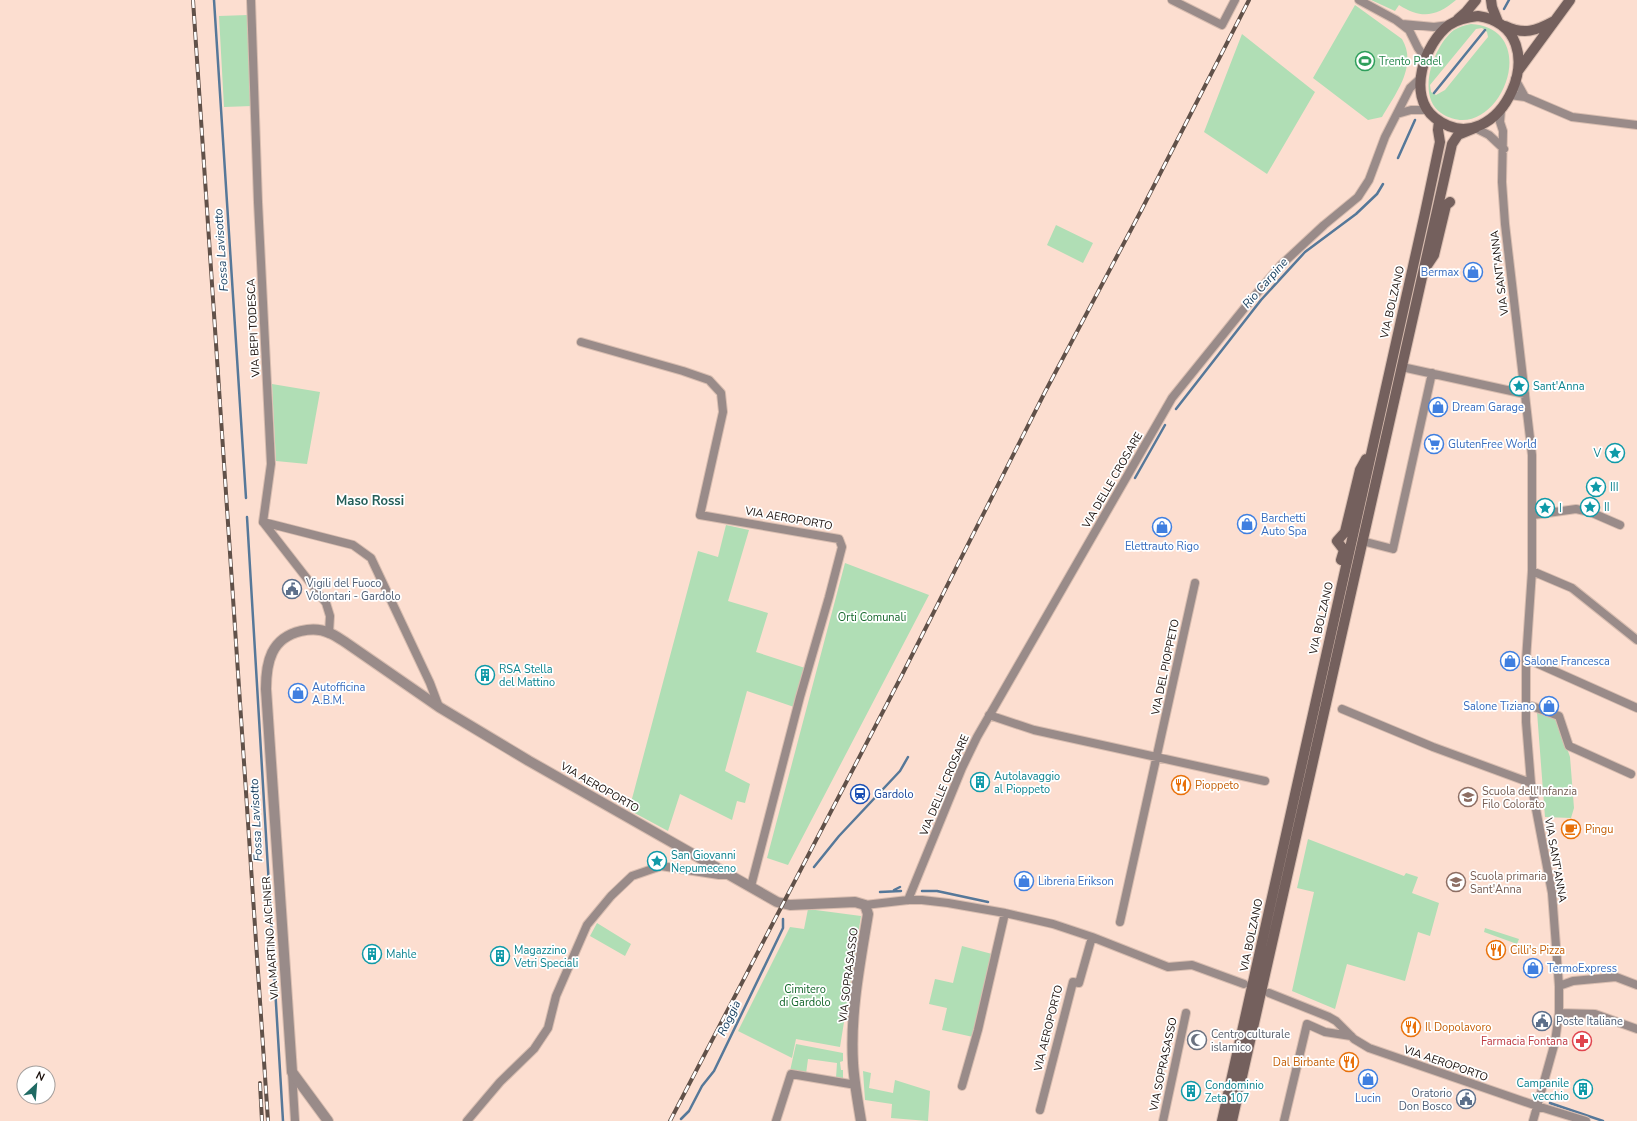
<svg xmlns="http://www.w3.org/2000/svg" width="1637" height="1121" font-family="'Nunito Sans',sans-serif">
	<rect width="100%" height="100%" fill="#fcded0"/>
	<path fill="#b0deb5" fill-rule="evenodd" d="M 1371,0 L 1456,0 C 1436,17 1421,19 1399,5 L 1395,11 Z
		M 1355,5 L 1402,39 C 1418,66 1395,94 1382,117 L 1368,120 L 1313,78 Z
		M 248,15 L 252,106 L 224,107 L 219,16 Z
		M 1471,24 C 1547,29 1496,150 1441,113 C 1416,96 1433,46 1454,30 C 1459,27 1465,25 1471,24 ZM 1482,28 L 1487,32 L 1488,37 L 1483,43 L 1445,90 L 1436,95 L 1431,92 L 1430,85 L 1476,29 Z
		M 1242,34 L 1315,92 L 1267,174 L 1204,132 Z
		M 1056,225 L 1093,243 L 1083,263 L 1047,245 Z
		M 272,384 L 320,392 L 307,464 L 276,461 Z
		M 726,525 L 749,530 L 728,601 L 768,613 L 756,652 L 805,668 L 794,707 L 747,691 L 725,771 L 750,784 L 745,803 L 737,801 L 732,820 L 680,794 L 668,831 L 629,810 L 698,551 L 718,557 Z
		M 845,563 L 929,595 L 788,865 L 767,858 Z
		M 1537,712 L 1557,719 L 1570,757 L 1574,808 L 1571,818 L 1545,817 Z
		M 1308,839 L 1404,876 L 1406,873 L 1418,877 L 1412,893 L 1439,903 L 1430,936 L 1418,932 L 1405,981 L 1347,964 L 1335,1009 L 1292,991 L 1314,892 L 1297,888 Z
		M 808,909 L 861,916 L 840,1047 L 796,1039 L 792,1058 L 738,1031 L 790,927 L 804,929 Z
		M 597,923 L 631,944 L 625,956 L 590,936 Z
		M 1485,928 L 1519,939 L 1517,944 L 1484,932 Z
		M 962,946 L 992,954 L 973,1037 L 942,1030 L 947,1008 L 929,1004 L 935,979 L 953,983 Z
		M 796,1044 L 843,1053 L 843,1061 L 840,1062 L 841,1070 L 843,1070 L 843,1079 L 836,1078 L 837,1063 L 808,1059 L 806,1074 L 790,1071 Z
		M 863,1071 L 871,1073 L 869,1088 L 893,1093 L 895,1080 L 930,1091 L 928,1121 L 891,1118 L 892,1104 L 865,1100 Z"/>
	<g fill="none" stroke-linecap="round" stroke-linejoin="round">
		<path stroke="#567899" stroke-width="2.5" d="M 214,0 L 246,498
			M 1504,9 L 1509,0
			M 1434,93 L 1485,30
			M 1398,158 L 1415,120
			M 1176,409 L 1261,300 L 1305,252 L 1356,214 L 1377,194 L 1383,184
			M 1135,478 L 1165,425
			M 247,517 L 283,1121
			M 814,867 L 839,836 L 900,771 L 908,757
			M 894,890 L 900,887
			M 922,891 L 937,891 L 988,902
			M 880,892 L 901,891
			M 1550,1103 L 1603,1121
			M 681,1119 L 689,1111 L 702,1086 L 714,1071 L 783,928 L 783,919"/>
		<defs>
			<path id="minor" d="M 251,0 L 258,202 L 271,464 L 263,522 L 326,603 L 330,616 L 329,633
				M 1172,0 L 1222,25 L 1235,0
				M 1359,0 L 1396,20 L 1409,30 L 1418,48 L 1426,59
				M 1402,24 L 1434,27 L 1449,25
				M 1515,79 L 1525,97
				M 1510,95 L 1525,97 L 1572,117 L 1637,125
				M 1501,110 L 1500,122 L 1503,131 L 1502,182 L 1505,224 L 1532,455 L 1532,571 L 1526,660 L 1526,722 L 1531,783 L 1552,893 L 1559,986 L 1559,1013 L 1555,1042 L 1533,1121
				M 1397,114 L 1411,110 L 1427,110
				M 1475,128 L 1489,135 L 1504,149
				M 581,342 L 683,371 L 709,380 L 721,393 L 723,412 L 700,515 L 839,539 L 842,547 L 829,597 L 800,697 L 751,886
				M 1402,367 L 1525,394
				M 1533,515 L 1576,509 L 1590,512 L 1620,525
				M 263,522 L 353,545 L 371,558 L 430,683 L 439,707
				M 1362,541 L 1393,549 L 1432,373
				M 1532,571 L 1572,588 L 1637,640
				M 1526,660 L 1534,662 L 1637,708
				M 1526,704 L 1559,716 L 1569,746 L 1631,774
				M 1342,709 L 1433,747 L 1531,783
				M 989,715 L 1034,730 L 1265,781
				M 908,900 L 962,768 L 977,737 L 1172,398 L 1251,300 L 1281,265 L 1324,225 L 1358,197 L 1369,180 L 1385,137 L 1410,88 L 1421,78
				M 865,905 L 908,900 L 922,900 L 948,903 L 1005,913 L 1053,924 L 1092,937 L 1168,967 L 1192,965 L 1244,984
				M 1120,922 L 1195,583
				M 1559,986 L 1573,981 L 1616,977 L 1637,985
				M 1269,993 L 1329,1017 L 1336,1021 L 1354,1039 L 1369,1048 L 1537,1106 L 1586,1121
				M 1559,1013 L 1595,1014 L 1637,1029
				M 292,1072 L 295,1121
				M 962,1086 L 978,1030 L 1005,913
				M 1040,1110 L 1073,982 L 1079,983 L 1092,937
				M 467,1121 L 500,1082 L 534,1049 L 548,1028 L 556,996 L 587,925 L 611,896 L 632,876 L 661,866 L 719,875 L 730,875
				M 776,1121 L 791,1074 L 856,1085
				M 1163,1121 L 1186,1013
				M 1284,1121 L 1307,1024 L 1325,1032 L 1351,1036"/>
			<path id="tertiary" d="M 328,1121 L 292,1072 L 266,689 C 266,662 271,638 301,631 C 310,629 321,629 329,633 C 335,635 340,639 345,642 L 439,707 L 529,761 L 777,902 L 790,905 L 855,902 L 865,905 L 868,914 C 860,963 850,1013 853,1063 C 854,1082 858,1102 861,1121"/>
			<path id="secondary" d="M 1491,0 L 1492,7 L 1498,22
				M 1478,16 C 1562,29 1499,168 1435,118 C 1406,95 1425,43 1449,25 C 1458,19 1468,17 1478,16 Z
				M 1458,19 L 1466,12 L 1476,0
				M 1505,26 C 1524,35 1536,31 1554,21
				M 1518,71 L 1570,0
				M 1426,267 L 1434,255 L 1446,205 L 1450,202
				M 1341,560 L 1344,550 L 1337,541 L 1345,532 L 1360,470 L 1366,459
				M 1222,1121 L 1425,213 L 1440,142 L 1438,130 L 1439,121
				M 1232,1121 L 1452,144 L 1458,135 L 1475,128"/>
		</defs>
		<use href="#minor" stroke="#d8bdb0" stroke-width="10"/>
		<use href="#tertiary" stroke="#d8bdb0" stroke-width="12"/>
		<use href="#secondary" stroke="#d8bdb0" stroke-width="12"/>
		<use href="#minor" stroke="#998b89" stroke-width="8"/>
		<use href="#tertiary" stroke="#998b89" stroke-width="10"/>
		<use href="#secondary" stroke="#74605d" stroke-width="10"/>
		<defs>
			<path id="rail" d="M 193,0 L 268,1121
				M 260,1083 L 262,1121
				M 670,1121 L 902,675 L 1045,392 L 1142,209 L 1249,0"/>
		</defs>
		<use href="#rail" stroke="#615149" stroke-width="4"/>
		<use href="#rail" stroke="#fff" stroke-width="2.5" stroke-dasharray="8" stroke-linecap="butt"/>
	</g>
	<defs>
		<symbol id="stadium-ring" viewBox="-11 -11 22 22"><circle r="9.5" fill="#fff" stroke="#2e9e5b" stroke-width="1.5"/><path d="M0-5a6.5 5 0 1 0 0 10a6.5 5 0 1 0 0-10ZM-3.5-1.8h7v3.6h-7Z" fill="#2e9e5b"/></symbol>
		<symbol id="shop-ring" viewBox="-11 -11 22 22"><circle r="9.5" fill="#fff" stroke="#3f7fe0" stroke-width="1.5"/><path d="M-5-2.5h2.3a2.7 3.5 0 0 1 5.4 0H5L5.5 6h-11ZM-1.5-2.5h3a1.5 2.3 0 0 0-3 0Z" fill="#3f7fe0"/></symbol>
		<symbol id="sight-ring" viewBox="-11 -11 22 22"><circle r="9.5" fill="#fff" stroke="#0f9aa8" stroke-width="1.5"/><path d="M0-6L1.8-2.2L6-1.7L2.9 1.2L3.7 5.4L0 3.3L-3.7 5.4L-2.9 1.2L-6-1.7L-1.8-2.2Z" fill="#0f9aa8"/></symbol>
		<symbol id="supermarket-ring" viewBox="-11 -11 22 22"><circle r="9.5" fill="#fff" stroke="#3f7fe0" stroke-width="1.5"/><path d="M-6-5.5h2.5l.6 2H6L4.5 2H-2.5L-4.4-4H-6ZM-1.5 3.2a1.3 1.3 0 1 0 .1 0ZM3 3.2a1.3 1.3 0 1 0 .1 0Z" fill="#3f7fe0"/></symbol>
		<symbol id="civic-ring" viewBox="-11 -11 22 22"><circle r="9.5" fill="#fff" stroke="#5c6f8a" stroke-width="1.5"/><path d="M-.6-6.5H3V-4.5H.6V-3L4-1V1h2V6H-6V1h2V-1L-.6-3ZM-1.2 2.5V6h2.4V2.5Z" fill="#5c6f8a"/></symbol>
		<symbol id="building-ring" viewBox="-11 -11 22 22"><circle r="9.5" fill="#fff" stroke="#0f9aa8" stroke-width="1.5"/><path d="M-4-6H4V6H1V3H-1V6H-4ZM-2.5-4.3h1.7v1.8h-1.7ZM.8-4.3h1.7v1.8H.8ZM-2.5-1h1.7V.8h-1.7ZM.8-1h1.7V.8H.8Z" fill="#0f9aa8"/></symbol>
		<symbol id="restaurant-ring" viewBox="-11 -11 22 22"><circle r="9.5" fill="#fff" stroke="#e8710a" stroke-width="1.5"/><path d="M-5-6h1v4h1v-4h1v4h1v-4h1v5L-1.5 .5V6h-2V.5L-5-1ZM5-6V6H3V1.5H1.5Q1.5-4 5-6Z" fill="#e8710a"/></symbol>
		<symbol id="station-ring" viewBox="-11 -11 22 22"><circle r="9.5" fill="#fff" stroke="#1a4fb4" stroke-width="1.5"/><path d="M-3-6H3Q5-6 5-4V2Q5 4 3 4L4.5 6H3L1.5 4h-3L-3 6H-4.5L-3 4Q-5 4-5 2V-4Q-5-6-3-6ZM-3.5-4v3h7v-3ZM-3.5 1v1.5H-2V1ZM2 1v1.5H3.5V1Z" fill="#1a4fb4"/></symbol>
		<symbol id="school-ring" viewBox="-11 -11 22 22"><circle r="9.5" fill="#fff" stroke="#8d6e63" stroke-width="1.5"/><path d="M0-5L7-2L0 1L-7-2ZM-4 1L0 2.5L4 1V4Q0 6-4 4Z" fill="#8d6e63"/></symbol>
		<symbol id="cafe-ring" viewBox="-11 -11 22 22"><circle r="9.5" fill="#fff" stroke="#e8710a" stroke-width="1.5"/><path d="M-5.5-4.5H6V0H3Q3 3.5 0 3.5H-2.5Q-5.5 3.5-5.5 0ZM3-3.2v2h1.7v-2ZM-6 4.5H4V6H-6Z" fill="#e8710a"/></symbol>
		<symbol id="mosque-ring" viewBox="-11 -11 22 22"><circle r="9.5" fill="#fff" stroke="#6b7280" stroke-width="1.5"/><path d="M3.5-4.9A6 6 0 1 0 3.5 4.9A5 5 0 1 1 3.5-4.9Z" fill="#6b7280"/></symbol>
		<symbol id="pharmacy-ring" viewBox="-11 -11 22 22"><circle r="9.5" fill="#fff" stroke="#e0444e" stroke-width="1.5"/><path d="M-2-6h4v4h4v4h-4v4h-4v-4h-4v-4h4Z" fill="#e0444e"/></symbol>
	</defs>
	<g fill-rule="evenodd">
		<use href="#stadium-ring" x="1354" y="50" width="22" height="22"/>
		<use href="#shop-ring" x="1462" y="261" width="22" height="22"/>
		<use href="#sight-ring" x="1508" y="375" width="22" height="22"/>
		<use href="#shop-ring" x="1427" y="396" width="22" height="22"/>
		<use href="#supermarket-ring" x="1423" y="433" width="22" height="22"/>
		<use href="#sight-ring" x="1604" y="442" width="22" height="22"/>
		<use href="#sight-ring" x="1585" y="476" width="22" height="22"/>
		<use href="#sight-ring" x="1579" y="496" width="22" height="22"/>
		<use href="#sight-ring" x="1534" y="497" width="22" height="22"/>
		<use href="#shop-ring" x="1236" y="513" width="22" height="22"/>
		<use href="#shop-ring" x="1151" y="516" width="22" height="22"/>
		<use href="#civic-ring" x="281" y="578" width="22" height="22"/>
		<use href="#shop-ring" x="1499" y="650" width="22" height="22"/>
		<use href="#building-ring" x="474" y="664" width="22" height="22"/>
		<use href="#shop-ring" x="287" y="682" width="22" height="22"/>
		<use href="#shop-ring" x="1538" y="695" width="22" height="22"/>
		<use href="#building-ring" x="969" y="771" width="22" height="22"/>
		<use href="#restaurant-ring" x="1170" y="774" width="22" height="22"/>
		<use href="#station-ring" x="849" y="783" width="22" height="22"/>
		<use href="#school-ring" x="1457" y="786" width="22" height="22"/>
		<use href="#cafe-ring" x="1560" y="818" width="22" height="22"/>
		<use href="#sight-ring" x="646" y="850" width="22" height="22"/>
		<use href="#shop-ring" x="1013" y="870" width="22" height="22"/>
		<use href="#school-ring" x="1445" y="871" width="22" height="22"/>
		<use href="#restaurant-ring" x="1485" y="939" width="22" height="22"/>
		<use href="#building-ring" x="361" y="943" width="22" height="22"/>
		<use href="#building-ring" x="489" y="945" width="22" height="22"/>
		<use href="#shop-ring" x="1522" y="957" width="22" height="22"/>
		<use href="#civic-ring" x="1531" y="1010" width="22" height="22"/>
		<use href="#restaurant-ring" x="1400" y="1016" width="22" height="22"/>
		<use href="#mosque-ring" x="1186" y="1029" width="22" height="22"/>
		<use href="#pharmacy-ring" x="1571" y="1030" width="22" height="22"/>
		<use href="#restaurant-ring" x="1338" y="1051" width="22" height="22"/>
		<use href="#shop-ring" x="1357" y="1068" width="22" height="22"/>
		<use href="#building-ring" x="1572" y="1078" width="22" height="22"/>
		<use href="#building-ring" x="1180" y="1080" width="22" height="22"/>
		<use href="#civic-ring" x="1455" y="1088" width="22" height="22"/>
	</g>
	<g text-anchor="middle" stroke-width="3.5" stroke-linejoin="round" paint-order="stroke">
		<g font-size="11" fill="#27864d" stroke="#fff" text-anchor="start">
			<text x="1379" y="65">Trento Padel</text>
		</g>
		<g font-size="11" fill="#366cbe" stroke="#fff" text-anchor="start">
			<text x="1459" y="276" text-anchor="end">Bermax</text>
			<text x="1452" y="411">Dream Garage</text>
			<text x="1448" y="448">GlutenFree World</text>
			<text x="1261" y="522">Barchetti<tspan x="1261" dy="13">Auto Spa</tspan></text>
			<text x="1162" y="550" text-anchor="middle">Elettrauto Rigo</text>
			<text x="1524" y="665">Salone Francesca</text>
			<text x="312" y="691">Autofficina<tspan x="312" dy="13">A.B.M.</tspan></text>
			<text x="1535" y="710" text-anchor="end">Salone Tiziano</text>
			<text x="1038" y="885">Libreria Erikson</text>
			<text x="1547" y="972">TermoExpress</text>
			<text x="1368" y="1102" text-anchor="middle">Lucin</text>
		</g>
		<g font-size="11" fill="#180e0a" stroke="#fff">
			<text transform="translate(1499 273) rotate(-97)" y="4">VIA SANT'ANNA</text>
			<text transform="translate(1392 302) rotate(-77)" y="4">VIA BOLZANO</text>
			<text transform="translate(253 328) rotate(-93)" y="4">VIA BEPI TODESCA</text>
			<text transform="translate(1112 480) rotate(-60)" y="4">VIA DELLE CROSARE</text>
			<text transform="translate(789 518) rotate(10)" y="4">VIA AEROPORTO</text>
			<text transform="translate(1321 618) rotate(-77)" y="4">VIA BOLZANO</text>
			<text transform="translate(1165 667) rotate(-78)" y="4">VIA DEL PIOPPETO</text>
			<text transform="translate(944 785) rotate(-67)" y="4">VIA DELLE CROSARE</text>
			<text transform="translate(600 787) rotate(30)" y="4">VIA AEROPORTO</text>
			<text transform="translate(1556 860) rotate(80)" y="4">VIA SANT'ANNA</text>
			<text transform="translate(1251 935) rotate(-78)" y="4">VIA BOLZANO</text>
			<text transform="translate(270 938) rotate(-94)" y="4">VIA MARTINO AICHNER</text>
			<text transform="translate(848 975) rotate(-83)" y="4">VIA SOPRASASSO</text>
			<text transform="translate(1048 1028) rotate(-76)" y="4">VIA AEROPORTO</text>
			<text transform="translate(1446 1063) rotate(19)" y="4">VIA AEROPORTO</text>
			<text transform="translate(1163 1064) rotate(-78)" y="4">VIA SOPRASASSO</text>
		</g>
		<g font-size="11" fill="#0d838f" stroke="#fff" text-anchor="start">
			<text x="1533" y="390">Sant'Anna</text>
			<text x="1601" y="457" text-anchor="end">V</text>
			<text x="1610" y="491">III</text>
			<text x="1604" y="511">II</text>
			<text x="1559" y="512">I</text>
			<text x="499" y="673">RSA Stella<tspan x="499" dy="13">del Mattino</tspan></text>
			<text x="994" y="780">Autolavaggio<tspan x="994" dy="13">al Pioppeto</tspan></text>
			<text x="671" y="859">San Giovanni<tspan x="671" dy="13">Nepumeceno</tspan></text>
			<text x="514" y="954">Magazzino<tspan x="514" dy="13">Vetri Speciali</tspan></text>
			<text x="386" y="958">Mahle</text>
			<text x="1569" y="1087" text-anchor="end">Campanile<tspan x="1569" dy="13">vecchio</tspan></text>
			<text x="1205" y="1089">Condominio<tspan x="1205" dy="13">Zeta 107</tspan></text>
		</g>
		<g font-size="11" fill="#4e5e75" stroke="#fff" text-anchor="start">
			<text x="306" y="587">Vigili del Fuoco<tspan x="306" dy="13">Volontari - Gardolo</tspan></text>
			<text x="1556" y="1025">Poste Italiane</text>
			<text x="1452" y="1097" text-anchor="end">Oratorio<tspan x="1452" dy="13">Don Bosco</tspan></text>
		</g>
		<g font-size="11" fill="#15682c" stroke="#fff">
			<text x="872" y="621">Orti Comunali</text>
			<text x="805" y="993">Cimitero<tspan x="805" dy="13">di Gardolo</tspan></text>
		</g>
		<g font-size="11" fill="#c56008" stroke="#fff" text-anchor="start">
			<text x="1195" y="789">Pioppeto</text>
			<text x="1585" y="833">Pingu</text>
			<text x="1510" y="954">Cilli's Pizza</text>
			<text x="1425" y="1031">Il Dopolavoro</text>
			<text x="1335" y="1066" text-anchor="end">Dal Birbante</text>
		</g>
		<g font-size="11" fill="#785e54" stroke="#fff" text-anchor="start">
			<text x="1482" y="795">Scuola dell'Infanzia<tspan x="1482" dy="13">Filo Colorato</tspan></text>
			<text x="1470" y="880">Scuola primaria<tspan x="1470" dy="13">Sant'Anna</tspan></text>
		</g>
		<g font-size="11" fill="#164399" stroke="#fff" text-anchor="start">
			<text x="874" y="798">Gardolo</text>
		</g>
		<g font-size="11" fill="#5b616d" stroke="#fff" text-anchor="start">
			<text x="1211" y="1038">Centro culturale<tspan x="1211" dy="13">islamico</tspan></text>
		</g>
		<g font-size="11" fill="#be3a42" stroke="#fff" text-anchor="end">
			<text x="1568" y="1045">Farmacia Fontana</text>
		</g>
		<g font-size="12" font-style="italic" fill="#153d5e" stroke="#fff">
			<text transform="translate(221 250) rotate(-94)" y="4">Fossa Lavisotto</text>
			<text transform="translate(1265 283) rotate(-49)" y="4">Rio Carpine</text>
			<text transform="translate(256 820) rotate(-93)" y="4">Fossa Lavisotto</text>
			<text transform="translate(729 1018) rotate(-64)" y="4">Roggia</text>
		</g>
		<g font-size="13" font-weight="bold" fill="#255e58" stroke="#fff">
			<text x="370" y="505">Maso Rossi</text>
		</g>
	</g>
	<g transform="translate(36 1085) rotate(26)"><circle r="19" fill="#ffffff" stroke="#a39f9d"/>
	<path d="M0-3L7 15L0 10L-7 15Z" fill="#1f6a63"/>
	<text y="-6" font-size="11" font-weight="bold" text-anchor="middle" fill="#180e0a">N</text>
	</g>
</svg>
